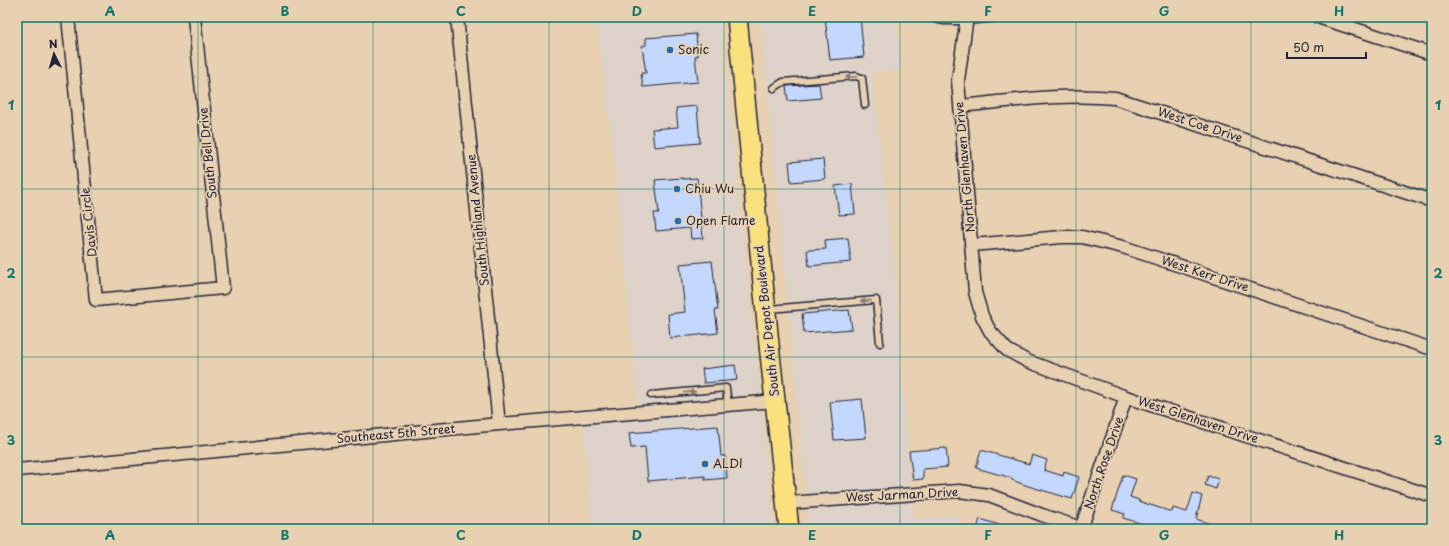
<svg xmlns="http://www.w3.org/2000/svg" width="1449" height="546" font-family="'Playpen Sans',sans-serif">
	<rect width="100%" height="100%" fill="#e8d1b1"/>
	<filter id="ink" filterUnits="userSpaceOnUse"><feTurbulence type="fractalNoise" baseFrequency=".025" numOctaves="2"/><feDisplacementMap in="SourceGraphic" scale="8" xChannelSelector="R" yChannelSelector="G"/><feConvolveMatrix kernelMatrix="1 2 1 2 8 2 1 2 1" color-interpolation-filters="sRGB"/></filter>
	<g filter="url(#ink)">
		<path fill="#ddd3c8" d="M 596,17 L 720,17 L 774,529 L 591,529 L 583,422 L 639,417 L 614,161 Z
			M 760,17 L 896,17 L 901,70 L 872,72 L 894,264 L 913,518 L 962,515 L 961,529 L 809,529 Z"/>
		<path fill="#c4d7fc" stroke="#22223b" d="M 825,17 L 860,17 L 864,57 L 830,60 Z
			M 696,34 L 698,56 L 695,56 L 698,82 L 643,87 L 641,73 L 646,73 L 642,46 L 646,45 L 646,38 Z
			M 819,84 L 821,98 L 788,101 L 786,86 Z
			M 697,106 L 700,143 L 654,147 L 652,129 L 678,127 L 676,108 Z
			M 823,159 L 825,179 L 791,182 L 789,162 Z
			M 683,178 L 683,179 L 697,178 L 703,238 L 691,239 L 690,228 L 656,231 L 654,213 L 659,213 L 655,180 Z
			M 852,184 L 855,214 L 839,215 L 835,186 Z
			M 848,238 L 851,262 L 809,266 L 807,250 L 826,249 L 825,240 Z
			M 712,261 L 718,310 L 715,310 L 718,333 L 670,338 L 668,314 L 685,312 L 680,264 Z
			M 849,310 L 852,329 L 804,333 L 802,314 Z
			M 735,365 L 737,380 L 704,383 L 702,369 Z
			M 862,399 L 866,438 L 834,440 L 830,402 Z
			M 718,426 L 721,456 L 725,456 L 727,478 L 705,480 L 705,476 L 648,481 L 645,447 L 631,448 L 629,433 Z
			M 946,448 L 948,467 L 923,469 L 923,479 L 913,480 L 909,451 Z
			M 981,450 L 1029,464 L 1032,455 L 1047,460 L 1044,470 L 1063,476 L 1064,472 L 1079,477 L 1072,499 L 1028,486 L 1012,480 L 1012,478 L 976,468 Z
			M 1123,475 L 1136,479 L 1130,497 L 1139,500 L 1138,501 L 1172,512 L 1173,508 L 1187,512 L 1193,493 L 1202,496 L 1196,519 L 1220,527 L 1220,529 L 1160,529 L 1123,518 L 1125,514 L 1112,510 Z
			M 1208,476 L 1219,479 L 1216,489 L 1205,485 Z
			M 980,519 L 1006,527 L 1006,529 L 977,529 Z"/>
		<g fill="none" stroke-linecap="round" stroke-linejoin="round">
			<defs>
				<path id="service" d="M 925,17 L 944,21 L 966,21 L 1008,17
					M 774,88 L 783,82 L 856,76 L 862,78 L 865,105
					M 769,309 L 876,300 L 880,343
					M 651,395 L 726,388 L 728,405"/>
				<path id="minor" d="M 68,17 L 96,300 L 223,288 L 194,17
					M 457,17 L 499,424
					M 967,17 L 958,80 L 975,292 L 982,316 L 990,331 L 1007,350 L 1027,361 L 1126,397 L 1432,496
					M 1318,17 L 1432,54
					M 960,106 C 1011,101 1064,93 1115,98 L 1432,201
					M 972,245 L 1062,237 L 1082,237 L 1123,247 L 1432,349
					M 17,470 L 499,424 L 775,401
					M 787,503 L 959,491 L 989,495 L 1042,515 L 1084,529
					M 1081,529 L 1126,397"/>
				<path id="primary" d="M 737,17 L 770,354 L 789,529"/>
			</defs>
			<use href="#service" stroke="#22223b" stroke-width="9"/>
			<use href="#minor" stroke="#22223b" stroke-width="15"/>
			<use href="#primary" stroke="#22223b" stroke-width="22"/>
			<use href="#service" stroke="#e8d1b1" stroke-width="6"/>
			<use href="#minor" stroke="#e8d1b1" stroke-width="12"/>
			<use href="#primary" stroke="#fbe080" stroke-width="19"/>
		</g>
		<defs><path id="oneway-solid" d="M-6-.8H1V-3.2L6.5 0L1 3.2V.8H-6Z"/></defs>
		<g fill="#857a76">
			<use href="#oneway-solid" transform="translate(851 77) rotate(178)"/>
			<use href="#oneway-solid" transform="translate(866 301) rotate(175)"/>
			<use href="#oneway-solid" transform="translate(690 392) rotate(-5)"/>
		</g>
	</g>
	<path fill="none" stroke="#0f766e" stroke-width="1" stroke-opacity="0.55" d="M 198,17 L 198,529M 373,17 L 373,529M 549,17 L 549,529M 724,17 L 724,529M 900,17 L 900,529M 1076,17 L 1076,529M 1251,17 L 1251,529M 17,189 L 1432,189M 17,357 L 1432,357"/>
	<g fill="#1f6fb2" stroke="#e8d1b1" stroke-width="1.5">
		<circle cx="670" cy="50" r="4"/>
		<circle cx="677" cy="189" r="4"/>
		<circle cx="678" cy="221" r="4"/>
		<circle cx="705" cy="464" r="4"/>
	</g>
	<g text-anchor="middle" stroke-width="3.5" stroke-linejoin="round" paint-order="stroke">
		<g font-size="12" fill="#22223b" stroke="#e8d1b1" text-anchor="start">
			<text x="678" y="54">Sonic</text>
			<text x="685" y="193">Chiu Wu</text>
			<text x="686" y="225">Open Flame</text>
			<text x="713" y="468">ALDI</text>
		</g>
		<g font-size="12" fill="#22223b" stroke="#e8d1b1">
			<text transform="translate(1200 125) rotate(18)" y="4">West Coe Drive</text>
			<text transform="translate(208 153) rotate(-96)" y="4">South Bell Drive</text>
			<text transform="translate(965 167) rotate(-95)" y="4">North Glenhaven Drive</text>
			<text transform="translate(478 220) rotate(-96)" y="4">South Highland Avenue</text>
			<text transform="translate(89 222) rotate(-96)" y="4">Davis Circle</text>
			<text transform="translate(1205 274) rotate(18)" y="4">West Kerr Drive</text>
			<text transform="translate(767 321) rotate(-96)" y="4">South Air Depot Boulevard</text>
			<text transform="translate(1198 420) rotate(18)" y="4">West Glenhaven Drive</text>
			<text transform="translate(396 434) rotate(-5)" y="4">Southeast 5th Street</text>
			<text transform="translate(1104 463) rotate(-71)" y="4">North Rose Drive</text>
			<text transform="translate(902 495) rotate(-3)" y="4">West Jarman Drive</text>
		</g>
	</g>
	<rect width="1449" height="546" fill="none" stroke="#e8d1b1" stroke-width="44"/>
	<g transform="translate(54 54) rotate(355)" stroke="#e8d1b1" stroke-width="3" paint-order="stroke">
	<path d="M0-3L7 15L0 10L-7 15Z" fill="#22223b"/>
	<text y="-6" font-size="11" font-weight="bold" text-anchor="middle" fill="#22223b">N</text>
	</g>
	<path d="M1287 52v6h79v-6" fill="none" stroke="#22223b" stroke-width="2"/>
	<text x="1293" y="52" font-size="12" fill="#22223b" stroke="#e8d1b1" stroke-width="3" paint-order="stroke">50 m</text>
	<rect x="22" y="22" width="1405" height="502" fill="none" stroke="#0f766e" stroke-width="1.5"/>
	<g font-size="13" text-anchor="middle" font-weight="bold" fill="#0f766e">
		<text x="110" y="16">A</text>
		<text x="285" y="16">B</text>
		<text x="461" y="16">C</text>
		<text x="637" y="16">D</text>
		<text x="812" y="16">E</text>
		<text x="988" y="16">F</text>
		<text x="1164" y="16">G</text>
		<text x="1339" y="16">H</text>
		<text x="11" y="110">1</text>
		<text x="1438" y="110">1</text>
		<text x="11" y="278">2</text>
		<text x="1438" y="278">2</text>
		<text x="11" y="445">3</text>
		<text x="1438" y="445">3</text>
		<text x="110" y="540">A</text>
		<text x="285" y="540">B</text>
		<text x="461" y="540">C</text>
		<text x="637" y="540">D</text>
		<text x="812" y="540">E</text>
		<text x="988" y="540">F</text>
		<text x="1164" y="540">G</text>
		<text x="1339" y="540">H</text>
	</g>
</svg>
